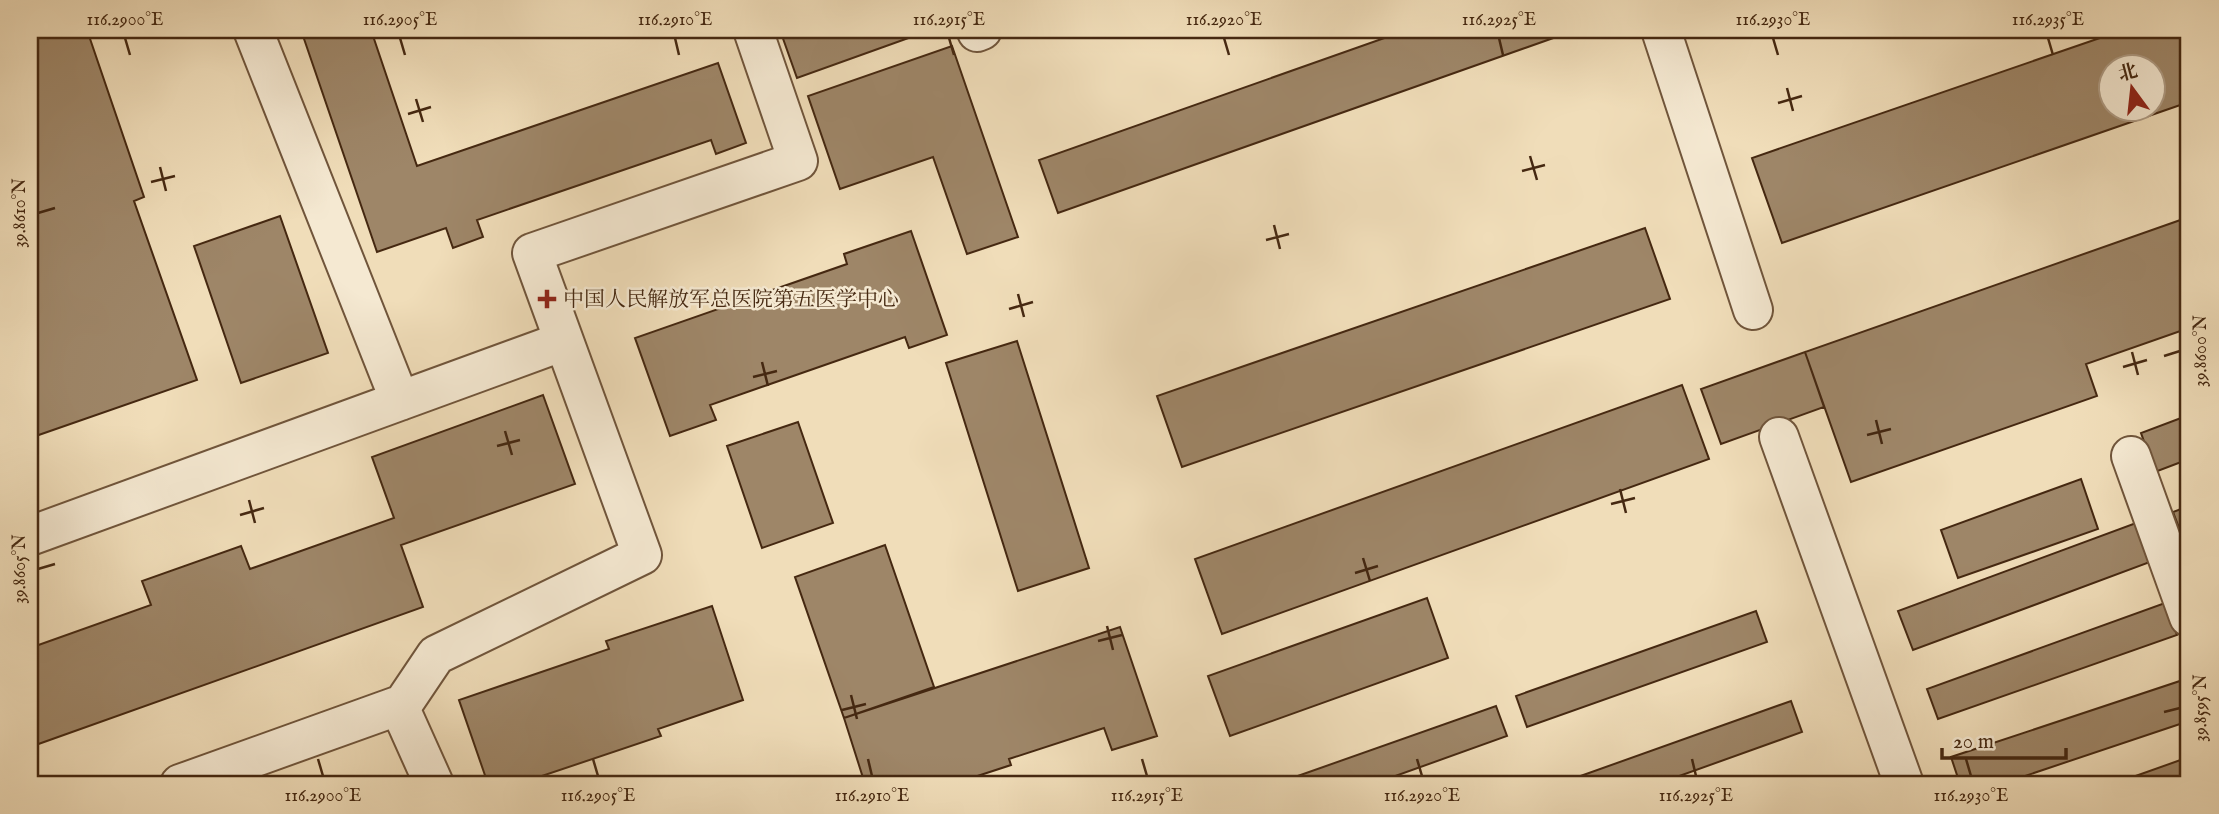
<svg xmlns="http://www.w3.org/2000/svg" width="2219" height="814" font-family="'IM FELL English','Noto Serif SC',serif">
	<rect width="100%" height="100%" fill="#f0ddb9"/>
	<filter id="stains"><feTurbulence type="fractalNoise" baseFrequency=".00286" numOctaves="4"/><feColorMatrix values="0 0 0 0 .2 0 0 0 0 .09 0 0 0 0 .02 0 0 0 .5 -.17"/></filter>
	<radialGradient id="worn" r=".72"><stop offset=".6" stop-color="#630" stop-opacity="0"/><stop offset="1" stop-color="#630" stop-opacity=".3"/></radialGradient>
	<path fill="#9e8668" stroke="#452811" stroke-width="2" fill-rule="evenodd" d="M 30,30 L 87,30 L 144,197 L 134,201 L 197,380 L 30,438 Z
		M 301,30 L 371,30 L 417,166 L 718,63 L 746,143 L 716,154 L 711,140 L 477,220 L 483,237 L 453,248 L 446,228 L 377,252 Z
		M 780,30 L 928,30 L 928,31 L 797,78 Z
		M 1407,30 L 1576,30 L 1058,213 L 1039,160 Z
		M 2123,30 L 2189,30 L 2189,102 L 1782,243 L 1752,158 ZM 2110,66 L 2152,66 L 2152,108 L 2110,108 Z
		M 952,46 L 1018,237 L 967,254 L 933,157 L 840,189 L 808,96 Z
		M 280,216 L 328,353 L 241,383 L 194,246 Z
		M 2189,217 L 2189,328 L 2086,364 L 2097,396 L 1851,482 L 1805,352 Z
		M 1645,228 L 1670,299 L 1182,467 L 1157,396 Z
		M 911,231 L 947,335 L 909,348 L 905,337 L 710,405 L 716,420 L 670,436 L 635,338 L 847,264 L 844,254 Z
		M 1017,341 L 1089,568 L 1018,591 L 946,363 Z
		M 1805,352 L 1824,407 L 1721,444 L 1701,389 Z
		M 1682,385 L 1709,459 L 1222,634 L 1195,559 Z
		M 543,395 L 575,484 L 401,545 L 423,607 L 30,747 L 30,648 L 151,605 L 142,581 L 241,546 L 250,569 L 394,518 L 372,457 Z
		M 2189,415 L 2189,459 L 2155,472 L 2141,433 Z
		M 798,422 L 833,523 L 762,548 L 727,446 Z
		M 2081,479 L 2098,529 L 1958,578 L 1941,530 Z
		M 2189,506 L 2189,551 L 2188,551 L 2173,512 Z
		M 2136,523 L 2150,562 L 1913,650 L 1898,611 Z
		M 885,545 L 934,687 L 844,718 L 795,577 Z
		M 1427,598 L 1448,658 L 1230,736 L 1208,676 Z
		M 2165,603 L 2177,635 L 1938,719 L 1927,689 Z
		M 712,606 L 743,700 L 658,729 L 661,736 L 518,784 L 488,784 L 459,700 L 609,649 L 606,641 Z
		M 1756,611 L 1767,642 L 1527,727 L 1516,696 Z
		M 1120,627 L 1157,736 L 1112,750 L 1104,728 L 1009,759 L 1011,765 L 953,784 L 865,784 L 844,718 Z
		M 2189,678 L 2189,721 L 2001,784 L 1960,784 L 1951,757 Z
		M 1791,701 L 1802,732 L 1657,784 L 1558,784 Z
		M 1496,706 L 1507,736 L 1373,784 L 1275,784 Z
		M 2189,757 L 2189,784 L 2113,784 Z"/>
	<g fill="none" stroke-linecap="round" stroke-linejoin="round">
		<defs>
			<path id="minor" d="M 253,30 L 400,401
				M 1661,30 L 1753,310
				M 977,32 L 982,30
				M 1779,437 L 1904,784
				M 2131,456 L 2189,617
				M 30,536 L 564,341
				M 399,706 L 434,784
				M 180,784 L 403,704 L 436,655 L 642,555 L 532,253 L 798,161 L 753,30"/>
		</defs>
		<use href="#minor" stroke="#70553b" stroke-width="42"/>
		<use href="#minor" stroke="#f5e9d2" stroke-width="38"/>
	</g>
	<path fill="none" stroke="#452811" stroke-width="2.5" d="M 125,38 L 130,55M 400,38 L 405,55M 675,38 L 679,55M 949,38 L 954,55M 1224,38 L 1229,55M 1499,38 L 1503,55M 1773,38 L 1778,55M 2048,38 L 2053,55M 1787,88 L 1793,111M 416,99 L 423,122M 1778,103 L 1802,96M 408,114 L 431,107M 1530,156 L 1537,180M 160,167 L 166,191M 1522,171 L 1545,165M 151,182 L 175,176M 38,213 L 55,208M 1274,225 L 1280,249M 1266,240 L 1289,234M 1018,294 L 1024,317M 1009,309 L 1033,302M 2132,352 L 2138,375M 2164,356 L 2180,351M 762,362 L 768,386M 2123,367 L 2147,360M 753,377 L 777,371M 1876,420 L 1882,444M 505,431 L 512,455M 1867,435 L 1891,429M 497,446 L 520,440M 1620,489 L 1626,513M 249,500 L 255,523M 1611,504 L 1635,498M 240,515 L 264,508M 1363,558 L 1370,581M 38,569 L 55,564M 1355,573 L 1378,566M 1107,626 L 1113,650M 1098,641 L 1122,635M 851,695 L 857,719M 842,710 L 866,704M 2164,712 L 2180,708M 318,759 L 323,776M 593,759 L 598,776M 868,759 L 872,776M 1142,759 L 1147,776M 1417,759 L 1422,776M 1692,759 L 1696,776M 1966,759 L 1971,776"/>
	<path fill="#8f2418" stroke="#f5e9d2" stroke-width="2.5" d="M543.5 288.5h7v7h7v7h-7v7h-7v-7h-7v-7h7z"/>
	<g text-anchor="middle" stroke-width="5" stroke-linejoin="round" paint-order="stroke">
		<g font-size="21" fill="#452811" stroke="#f5e9d2" text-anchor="start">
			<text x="563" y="306">中国人民解放军总医院第五医学中心</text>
		</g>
	</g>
	<rect width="2219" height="814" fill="none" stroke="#f0ddb9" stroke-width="77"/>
	<g transform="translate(2132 88) rotate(345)"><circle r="33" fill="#f5e9d2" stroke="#af9c85" stroke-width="2"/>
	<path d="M0-5L12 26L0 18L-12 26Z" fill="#8f2418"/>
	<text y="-10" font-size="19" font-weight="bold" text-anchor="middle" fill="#452811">北</text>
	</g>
	<path d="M1942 748v10h124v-10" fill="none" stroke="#452811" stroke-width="3.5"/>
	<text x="1953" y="748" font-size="21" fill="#452811" stroke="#f5e9d2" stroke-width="5" paint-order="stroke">20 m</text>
	<rect x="38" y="38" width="2142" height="738" fill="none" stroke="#452811" stroke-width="2.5"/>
	<g font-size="18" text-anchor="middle" fill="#452811">
		<text x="125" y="25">116.2900°E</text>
		<text x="400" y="25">116.2905°E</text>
		<text x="675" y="25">116.2910°E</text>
		<text x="949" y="25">116.2915°E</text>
		<text x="1224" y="25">116.2920°E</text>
		<text x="1499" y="25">116.2925°E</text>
		<text x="1773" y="25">116.2930°E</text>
		<text x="2048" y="25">116.2935°E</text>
		<text transform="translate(19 213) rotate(-90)" y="6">39.8610°N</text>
		<text transform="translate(2200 351) rotate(-90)" y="6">39.8600°N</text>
		<text transform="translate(19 569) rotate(-90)" y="6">39.8605°N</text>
		<text transform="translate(2200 708) rotate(-90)" y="6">39.8595°N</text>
		<text x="323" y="801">116.2900°E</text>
		<text x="598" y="801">116.2905°E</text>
		<text x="872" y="801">116.2910°E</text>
		<text x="1147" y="801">116.2915°E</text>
		<text x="1422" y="801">116.2920°E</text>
		<text x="1696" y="801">116.2925°E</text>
		<text x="1971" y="801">116.2930°E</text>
	</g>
	<rect width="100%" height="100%" filter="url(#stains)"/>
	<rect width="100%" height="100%" fill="url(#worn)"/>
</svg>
